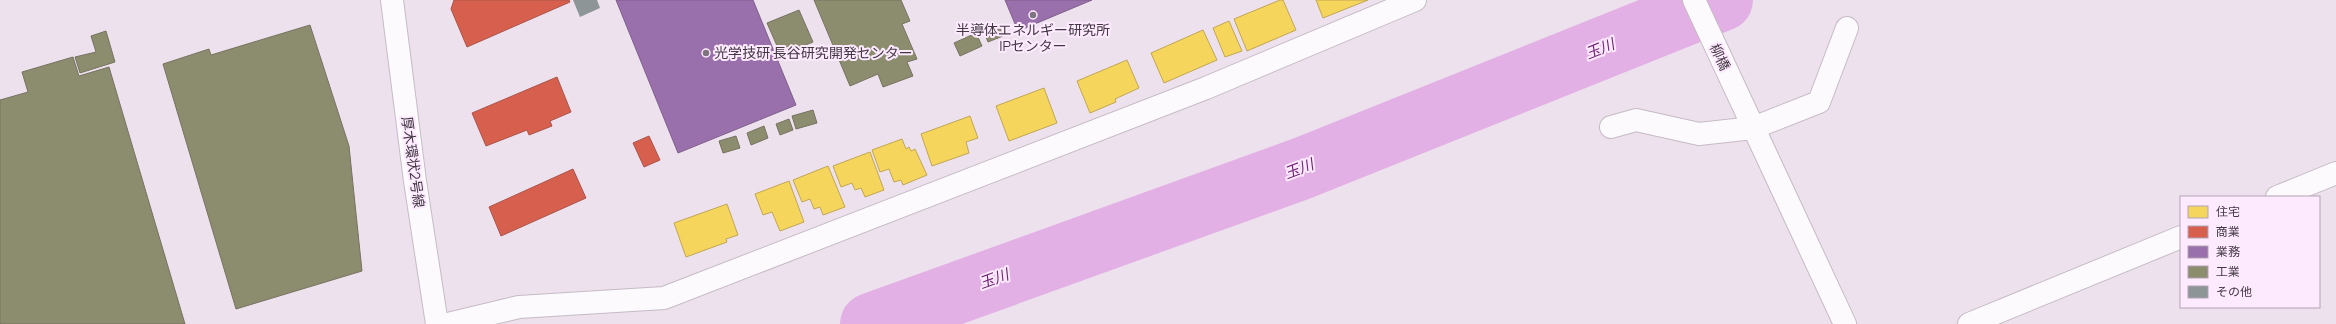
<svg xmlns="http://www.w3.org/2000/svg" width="2336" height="324" font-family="Manrope,'Noto Sans JP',sans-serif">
	<rect width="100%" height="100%" fill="#eee1ee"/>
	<path fill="#f6d55c" stroke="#c0a654" d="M 1280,0 L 1283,0 L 1296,30 L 1247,51 L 1234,19 Z
		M 1316,0 L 1368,0 L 1323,18 Z
		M 1229,21 L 1242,51 L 1225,57 L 1213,28 Z
		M 1203,30 L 1217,60 L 1164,83 L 1151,53 Z
		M 1127,60 L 1139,88 L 1115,99 L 1116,102 L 1090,113 L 1077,81 Z
		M 1044,88 L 1057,123 L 1009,141 L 996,106 Z
		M 970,116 L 978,138 L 966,142 L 969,153 L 932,166 L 921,134 Z
		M 902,139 L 906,149 L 909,147 L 911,151 L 915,149 L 927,175 L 903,185 L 901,180 L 894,182 L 889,169 L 880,172 L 872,150 Z
		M 870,152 L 884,190 L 865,197 L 861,188 L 855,190 L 852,183 L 841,187 L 833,166 Z
		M 828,166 L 845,207 L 823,215 L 820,207 L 814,209 L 810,199 L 802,202 L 793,180 Z
		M 789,181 L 804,222 L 780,231 L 772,212 L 763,215 L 755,194 Z
		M 727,204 L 738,235 L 726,239 L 727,242 L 686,257 L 674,223 Z"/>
	<path fill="#d6604d" stroke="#aa544a" d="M 454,0 L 569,0 L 570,2 L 467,47 L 451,9 Z
		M 557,77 L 571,112 L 550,121 L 552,126 L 529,135 L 527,130 L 486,146 L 472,113 Z
		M 649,136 L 660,160 L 644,167 L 633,143 Z
		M 573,169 L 586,198 L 501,236 L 489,207 Z"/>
	<path fill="#9970ab" stroke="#7f5f8c" d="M 616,0 L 753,0 L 796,105 L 678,153 Z
		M 1005,0 L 1092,0 L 1018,31 Z"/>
	<path fill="#8c8c6e" stroke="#767361" d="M 814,0 L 901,0 L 910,21 L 902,24 L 917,59 L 907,62 L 913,76 L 883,87 L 878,74 L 850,86 Z
		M 799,10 L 813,42 L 781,55 L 767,23 Z
		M 310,25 L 349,146 L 362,271 L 236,309 L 163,64 L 209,49 L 211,55 Z
		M 999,26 L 1003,36 L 988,42 L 984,32 Z
		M 106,31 L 115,62 L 80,73 L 75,57 L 96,52 L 91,36 Z
		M 976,33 L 982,46 L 960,56 L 954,43 Z
		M 73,57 L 79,76 L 109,67 L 185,324 L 0,324 L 0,100 L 28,92 L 22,72 Z
		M 813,110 L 817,123 L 796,129 L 792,116 Z
		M 789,119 L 793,130 L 780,135 L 776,124 Z
		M 764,126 L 768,138 L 751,145 L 747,133 Z
		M 736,136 L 740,148 L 723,153 L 719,141 Z"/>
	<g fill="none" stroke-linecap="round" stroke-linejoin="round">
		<path stroke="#e2b0e4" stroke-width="62" d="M 871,324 L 1303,168 L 1722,0"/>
	</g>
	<path fill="#8e9597" d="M 573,0 L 597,0 L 600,8 L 580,17 Z"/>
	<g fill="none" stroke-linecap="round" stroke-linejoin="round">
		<defs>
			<path id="minor" d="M 1611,127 L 1636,120 L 1699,134 L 1753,128 L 1819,102 L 1847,28
				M 2277,197 L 2336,173
				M 448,324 L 519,307 L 664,298 L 1206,88 L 1415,0
				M 1969,324 L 2181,237"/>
			<path id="tertiary" d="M 392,0 L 415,181 L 437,324
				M 1694,0 L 1845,324"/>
		</defs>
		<use href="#minor" stroke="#c5bbc5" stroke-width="24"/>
		<use href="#tertiary" stroke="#c5bbc5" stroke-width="24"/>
		<use href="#minor" stroke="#fcfafc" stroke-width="22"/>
		<use href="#tertiary" stroke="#fcfafc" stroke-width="22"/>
	</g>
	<g fill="#7e737e" stroke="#fdeafe" stroke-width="1.5">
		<circle cx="1033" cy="15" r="4"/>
		<circle cx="706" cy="53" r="4"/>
	</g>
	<g text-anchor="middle" stroke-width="4" stroke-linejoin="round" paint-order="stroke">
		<g font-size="14" fill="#423842" stroke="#fdeafe">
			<text x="1033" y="35">半導体エネルギー研究所<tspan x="1033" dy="16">IPセンター</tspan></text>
			<text x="714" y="58" text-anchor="start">光学技研 長谷研究開発センター</text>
		</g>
		<g font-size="14" fill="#423842" stroke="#fdeafe">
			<text transform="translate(1720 57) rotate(65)" y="5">柳橋</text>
			<text transform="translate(413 162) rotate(82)" y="5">厚木環状2号線</text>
		</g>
		<g font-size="15" font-style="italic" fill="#702375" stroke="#fdeafe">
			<text transform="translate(1600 49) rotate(-22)" y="5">玉川</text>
			<text transform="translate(1299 169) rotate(-21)" y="5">玉川</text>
			<text transform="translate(994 279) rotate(-20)" y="5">玉川</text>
		</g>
	</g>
	<rect x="2180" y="196" width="140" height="112" fill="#fdeafe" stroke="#b2a3b3"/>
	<rect x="2188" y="206" width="20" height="12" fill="#f6d55c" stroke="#b2a3b3"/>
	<text x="2216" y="216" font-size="12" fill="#423842">住宅</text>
	<rect x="2188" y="226" width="20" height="12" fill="#d6604d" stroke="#b2a3b3"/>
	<text x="2216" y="236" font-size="12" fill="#423842">商業</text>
	<rect x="2188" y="246" width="20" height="12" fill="#9970ab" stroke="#b2a3b3"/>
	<text x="2216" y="256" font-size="12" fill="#423842">業務</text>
	<rect x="2188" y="266" width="20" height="12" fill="#8c8c6e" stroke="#b2a3b3"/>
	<text x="2216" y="276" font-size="12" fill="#423842">工業</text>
	<rect x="2188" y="286" width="20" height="12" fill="#8e9597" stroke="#b2a3b3"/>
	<text x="2216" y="296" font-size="12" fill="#423842">その他</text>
</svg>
